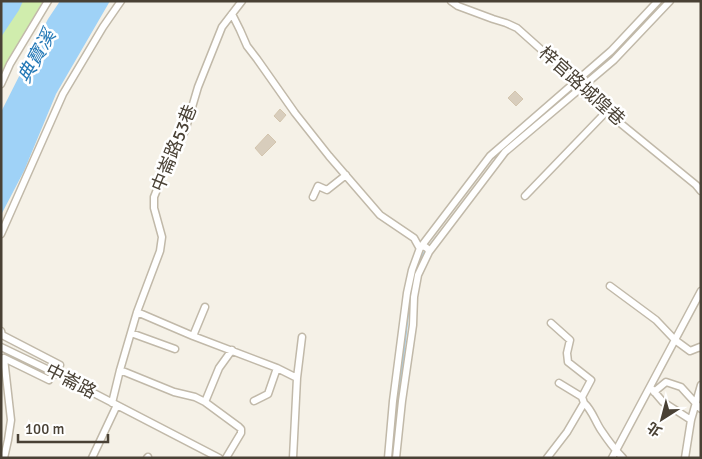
<svg xmlns="http://www.w3.org/2000/svg" width="702" height="459" font-family="Signika,'Noto Sans TC',sans-serif">
	<rect width="100%" height="100%" fill="#f5f1e7"/>
	<path fill="#d0edad" d="M 1,1 L 43,1 L 7,64 L 1,78 Z"/>
	<path fill="#9fd2f7" d="M 1,1 L 23,1 L 19,10 L 1,37 Z
		M 60,1 L 110,1 L 56,94 L 24,171 L 1,215 L 1,112 L 48,19 Z"/>
	<g fill="none" stroke-linecap="round" stroke-linejoin="round">
		<path stroke="#9fd2f7" stroke-width="2" d="M 415,272 L 424,253 L 437,236
			M 392,458 L 410,296 L 413,281"/>
	</g>
	<path fill="#d8cdbc" stroke="#d3c5ae" d="M 515,91 L 523,99 L 516,106 L 508,98 Z
		M 280,109 L 286,115 L 280,122 L 274,116 Z
		M 268,134 L 276,142 L 262,156 L 255,148 Z"/>
	<g fill="none" stroke-linecap="round" stroke-linejoin="round">
		<defs>
			<path id="minor" d="M 451,1 L 458,6 L 493,19 L 506,23 L 517,28 L 554,61 L 574,83 L 587,96 L 696,185 L 701,191
				M 232,14 L 240,30 L 247,46 L 257,59 L 295,113 L 329,156 L 380,215 L 414,238 L 419,247 L 424,246 L 428,249 L 429,252
				M 1,84 L 10,64 L 48,1
				M 525,196 L 607,111
				M 313,197 L 318,186 L 327,190 L 346,175
				M 1,234 L 63,94 L 103,27 L 121,1
				M 610,286 L 656,320 L 675,340 L 690,351 L 700,347 L 701,348
				M 137,312 L 193,336 L 277,368 L 297,378
				M 551,323 L 570,340 L 567,353 L 568,362 L 591,380 L 582,397 L 584,403
				M 1,331 L 2,335 L 60,365 L 49,380 L 4,358 L 11,420 L 8,440 L 4,458
				M 131,333 L 175,349
				M 193,336 L 205,307
				M 1,347 L 55,373 L 219,458
				M 120,370 L 174,392 L 195,397 L 205,402 L 239,427 L 241,429 L 241,433 L 226,458
				M 559,383 L 582,397
				M 651,388 L 663,402 L 691,420
				M 654,392 L 666,382 L 681,387 L 701,409
				M 254,401 L 268,394 L 277,368
				M 205,402 L 219,368 L 232,350
				M 112,403 L 120,370 L 137,312 L 160,251 L 162,237 L 154,208 L 154,197 L 166,167 L 185,131 L 198,87 L 222,27 L 242,1
				M 92,458 L 117,405
				M 147,458 L 148,457
				M 293,458 L 297,378 L 302,337
				M 388,458 L 393,401 L 407,293 L 412,270 L 420,248 L 490,156 L 611,51 L 658,1
				M 396,458 L 402,401 L 413,325 L 414,297 L 418,275 L 429,252 L 505,152 L 614,60 L 670,1
				M 547,458 L 567,432 L 584,403 C 592,410 595,421 601,430 C 607,439 615,450 623,458
				M 612,458 L 701,291
				M 685,458 L 691,420 L 701,385"/>
		</defs>
		<use href="#minor" stroke="#c1b9a9" stroke-width="9"/>
		<use href="#minor" stroke="#fff" stroke-width="6"/>
	</g>
	<g text-anchor="middle" stroke-width="5" stroke-linejoin="round" paint-order="stroke">
		<g font-size="18" fill="#494135" stroke="#fff">
			<text transform="translate(582 86) rotate(42)" y="6">梓官路城隍巷</text>
			<text transform="translate(174 148) rotate(-68)" y="6">中崙路53巷</text>
			<text transform="translate(71 381) rotate(27)" y="6">中崙路</text>
		</g>
		<g font-size="19" font-style="italic" fill="#2378b6" stroke="#fff">
			<text transform="translate(36 56) rotate(-61)" y="7">典寶溪</text>
		</g>
	</g>
	<rect width="702" height="459" fill="none" stroke="#494135" stroke-width="5"/>
	<g transform="translate(662 419) rotate(216)" stroke="#ffffff" stroke-width="4" paint-order="stroke">
	<path d="M0-4L9 19L0 12L-9 19Z" fill="#494135"/>
	<text y="-8" font-size="14" font-weight="bold" text-anchor="middle" fill="#494135">北</text>
	</g>
	<path d="M18 434v8h90v-8" fill="none" stroke="#494135" stroke-width="2.5"/>
	<text x="25" y="434" font-size="15" fill="#494135" stroke="#ffffff" stroke-width="4" paint-order="stroke">100 m</text>
</svg>
